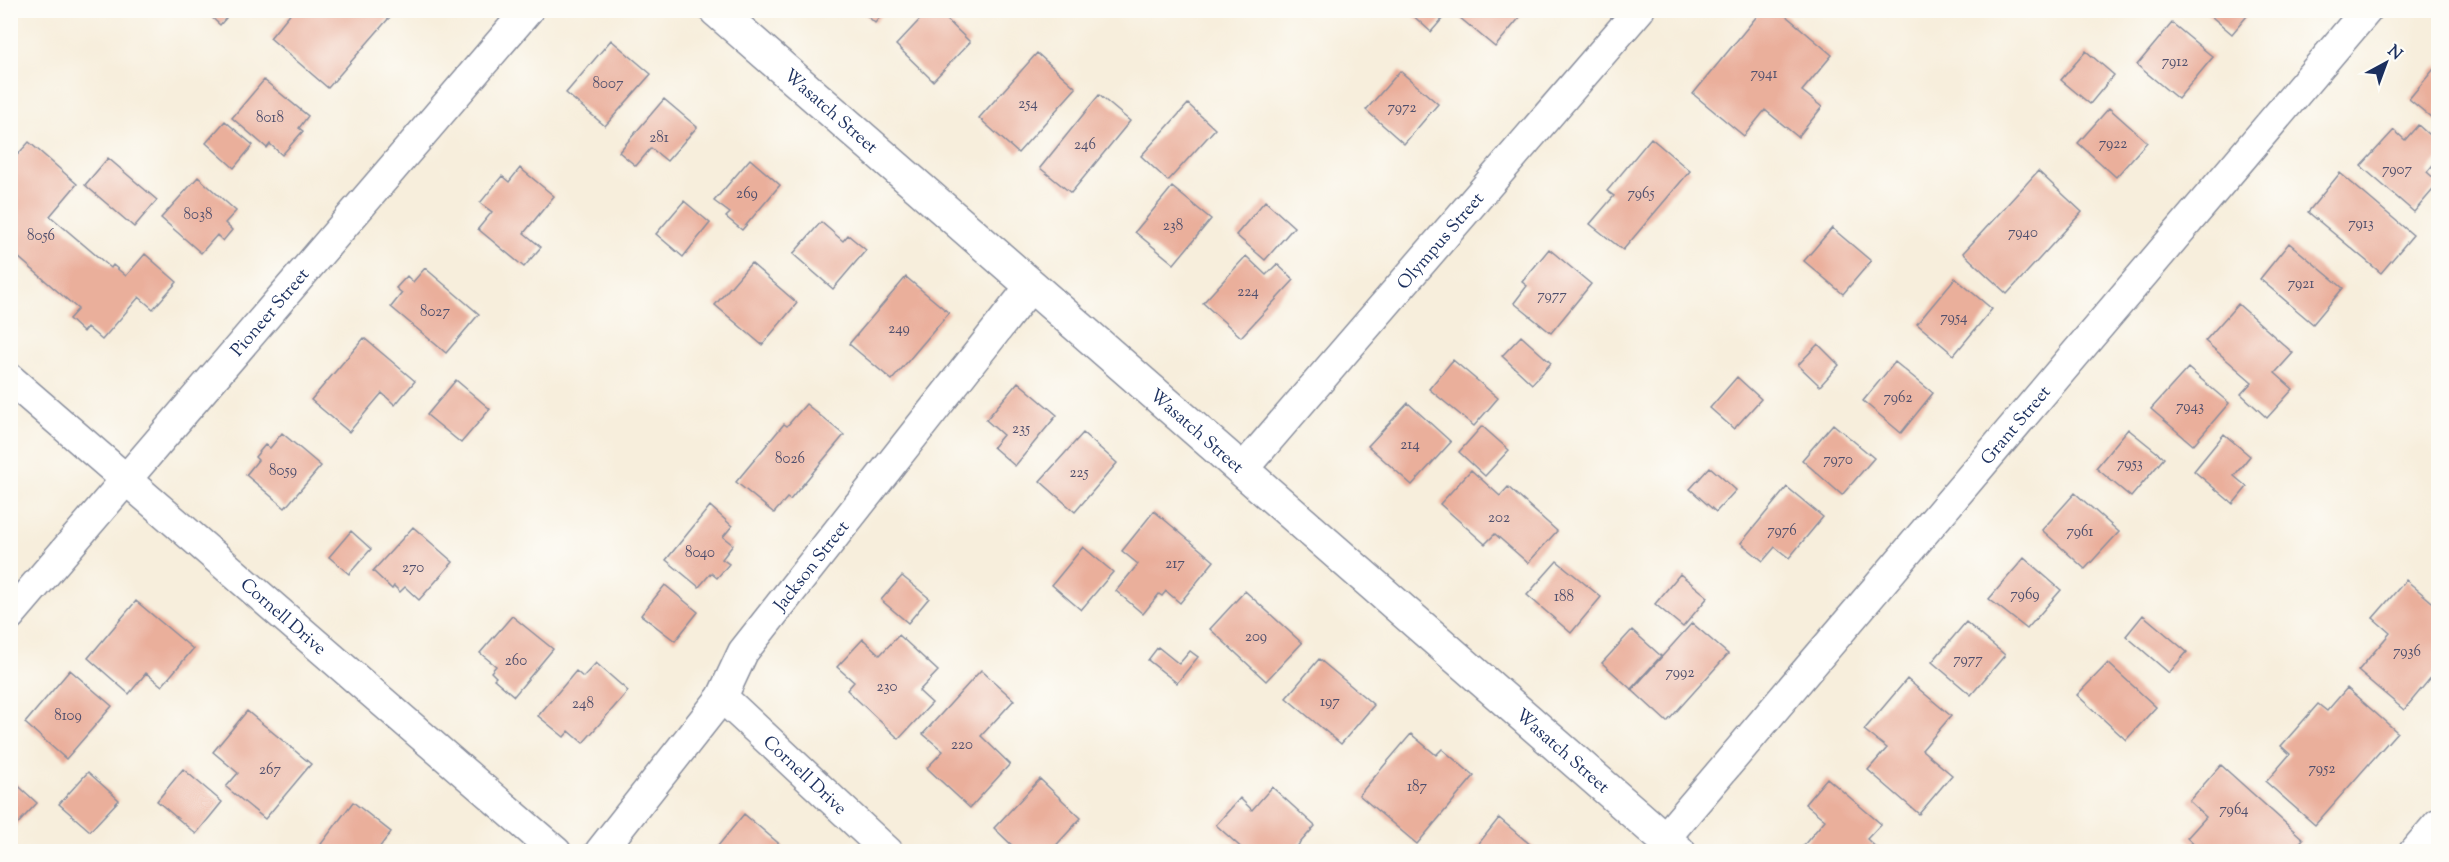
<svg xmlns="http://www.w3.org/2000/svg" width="2449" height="862" font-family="'Sorts Mill Goudy',serif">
	<rect width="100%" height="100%" fill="#fdfcf7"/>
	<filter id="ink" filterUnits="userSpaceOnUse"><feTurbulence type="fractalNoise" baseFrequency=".0167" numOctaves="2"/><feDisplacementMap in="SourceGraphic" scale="12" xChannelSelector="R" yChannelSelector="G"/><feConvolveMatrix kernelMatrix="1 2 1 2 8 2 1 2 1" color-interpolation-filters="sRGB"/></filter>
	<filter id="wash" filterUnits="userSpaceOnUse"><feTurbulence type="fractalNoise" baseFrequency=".008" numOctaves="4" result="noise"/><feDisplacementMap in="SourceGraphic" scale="24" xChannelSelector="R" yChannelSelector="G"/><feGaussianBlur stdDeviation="1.35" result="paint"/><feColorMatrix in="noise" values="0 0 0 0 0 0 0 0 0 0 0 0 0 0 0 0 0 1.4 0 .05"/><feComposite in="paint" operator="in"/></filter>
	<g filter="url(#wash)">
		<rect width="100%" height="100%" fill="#f7eedc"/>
		<g id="blocks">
			<path fill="#eaaf9b" d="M 204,10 L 233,10 L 220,25 Z
				M 293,10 L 396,10 L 328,88 L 270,38 Z
				M 861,10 L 886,10 L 875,23 Z
				M 929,10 L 937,10 L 970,42 L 933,81 L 896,45 Z
				M 1407,10 L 1450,10 L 1431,32 Z
				M 1455,10 L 1526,10 L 1495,47 L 1453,12 Z
				M 1762,10 L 1779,10 L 1832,55 L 1802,91 L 1822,107 L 1798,137 L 1765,110 L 1744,136 L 1693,94 Z
				M 2204,10 L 2252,10 L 2232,34 Z
				M 2172,23 L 2213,57 L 2178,99 L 2137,65 Z
				M 611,40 L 651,74 L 605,126 L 566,93 Z
				M 2086,51 L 2114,75 L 2090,104 L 2061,80 Z
				M 1037,53 L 1076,88 L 1018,153 L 979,118 Z
				M 2438,64 L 2438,123 L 2409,99 Z
				M 1400,71 L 1438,104 L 1404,144 L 1366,110 Z
				M 264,80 L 308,116 L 299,128 L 303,131 L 282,155 L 270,144 L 267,148 L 232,118 Z
				M 1099,95 L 1130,121 L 1071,193 L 1040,168 Z
				M 664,99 L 697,127 L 667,161 L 651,148 L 636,166 L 619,152 Z
				M 1188,104 L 1215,129 L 1168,181 L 1141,156 Z
				M 2109,108 L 2147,142 L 2116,177 L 2078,143 Z
				M 225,121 L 253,145 L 234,168 L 206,143 Z
				M 2418,125 L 2438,143 L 2438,159 L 2427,172 L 2438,182 L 2438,184 L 2414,212 L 2361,166 L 2394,130 L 2405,140 Z
				M 1651,138 L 1690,171 L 1623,250 L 1590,224 L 1614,196 L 1607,191 Z
				M 29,142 L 77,184 L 50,216 L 111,268 L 113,265 L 126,276 L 145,254 L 177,282 L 153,309 L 139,297 L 102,340 L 87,327 L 83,332 L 69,319 L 78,309 L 18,257 L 10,263 L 10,163 Z
				M 108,158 L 157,200 L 134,227 L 85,185 Z
				M 750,159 L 780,185 L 742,230 L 726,217 L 730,213 L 714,201 Z
				M 520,168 L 554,196 L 524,233 L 541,247 L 524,267 L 478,229 L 492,212 L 480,203 L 502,176 L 509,182 Z
				M 2038,171 L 2082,212 L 2007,294 L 1963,253 Z
				M 2340,173 L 2413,235 L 2381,273 L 2308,212 Z
				M 198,177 L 236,211 L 225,223 L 232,230 L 223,241 L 217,235 L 201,253 L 161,218 Z
				M 1172,187 L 1211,219 L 1174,264 L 1135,232 Z
				M 684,201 L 710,223 L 683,257 L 656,234 Z
				M 1265,201 L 1294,227 L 1265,260 L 1236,235 Z
				M 821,222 L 843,241 L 848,235 L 866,250 L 833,289 L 793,254 Z
				M 1832,228 L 1871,261 L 1843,294 L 1804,261 Z
				M 2289,243 L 2343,288 L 2313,324 L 2260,279 Z
				M 1549,249 L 1591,284 L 1551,333 L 1514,303 L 1527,286 L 1522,282 Z
				M 1246,256 L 1266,275 L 1277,264 L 1294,280 L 1241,337 L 1203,303 Z
				M 751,263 L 797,303 L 762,345 L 715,305 Z
				M 425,268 L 479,314 L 446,353 L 391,307 L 402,293 L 396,288 L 407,276 L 413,282 Z
				M 906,277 L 949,313 L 892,380 L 849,344 Z
				M 1955,278 L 1992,309 L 1954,355 L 1917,324 Z
				M 2238,304 L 2293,353 L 2275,373 L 2293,389 L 2267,418 L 2241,394 L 2252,382 L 2205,341 Z
				M 1521,336 L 1551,363 L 1532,384 L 1502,356 Z
				M 364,338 L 415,381 L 395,405 L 382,393 L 349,432 L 311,400 Z
				M 1818,344 L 1839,365 L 1820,386 L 1798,365 Z
				M 1453,360 L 1498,398 L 1474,426 L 1429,389 Z
				M 1895,362 L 1933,393 L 1901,433 L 1863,401 Z
				M 2188,368 L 2229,403 L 2193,445 L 2151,409 Z
				M 1737,377 L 1761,399 L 1734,429 L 1710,408 Z
				M 456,380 L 490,409 L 461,443 L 427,415 Z
				M 1018,382 L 1057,415 L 1015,466 L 993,447 L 1003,435 L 986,420 Z
				M 1408,403 L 1451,442 L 1412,485 L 1368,446 Z
				M 806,404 L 844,435 L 790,500 L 787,498 L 774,513 L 736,482 L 784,424 L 787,426 Z
				M 1833,424 L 1874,458 L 1842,495 L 1802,460 Z
				M 1482,426 L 1509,450 L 1485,476 L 1459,452 Z
				M 2128,429 L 2164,458 L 2131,497 L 2096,468 Z
				M 282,433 L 321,466 L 285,508 L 246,475 L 258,460 L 255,457 L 265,445 L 270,448 Z
				M 1083,433 L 1117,463 L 1075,512 L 1040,481 Z
				M 2224,434 L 2250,456 L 2234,476 L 2247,487 L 2233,504 L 2194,471 Z
				M 1710,467 L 1736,490 L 1716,512 L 1690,489 Z
				M 1471,470 L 1500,496 L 1508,487 L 1557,531 L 1528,563 L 1495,534 L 1485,544 L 1440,504 Z
				M 1787,487 L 1823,517 L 1789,558 L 1775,547 L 1763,561 L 1741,543 Z
				M 2075,493 L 2119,532 L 2085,569 L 2042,530 Z
				M 710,506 L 732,526 L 723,537 L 733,545 L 722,559 L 729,564 L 717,578 L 711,573 L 699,587 L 666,560 Z
				M 1154,511 L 1214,561 L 1180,603 L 1166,591 L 1162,596 L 1159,594 L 1143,614 L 1116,591 L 1138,564 L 1122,551 Z
				M 413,527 L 453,562 L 419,600 L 405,587 L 400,592 L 394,586 L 392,589 L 373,571 Z
				M 351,531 L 371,549 L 349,574 L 329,557 Z
				M 1083,547 L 1113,572 L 1081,610 L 1052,585 Z
				M 2024,558 L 2061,590 L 2027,629 L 1989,599 Z
				M 1557,561 L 1601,597 L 1571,633 L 1527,595 Z
				M 1680,574 L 1708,597 L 1683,627 L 1655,604 Z
				M 902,576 L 929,598 L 908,623 L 881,600 Z
				M 2406,580 L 2438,607 L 2438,669 L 2404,710 L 2358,671 L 2390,633 L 2373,618 Z
				M 665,585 L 698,612 L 675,641 L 641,615 Z
				M 1245,591 L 1302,643 L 1266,681 L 1210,629 Z
				M 136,601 L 193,649 L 162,686 L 146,673 L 129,694 L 88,658 Z
				M 2143,615 L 2187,652 L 2169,673 L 2126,636 Z
				M 512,616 L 553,649 L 514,696 L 494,679 L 496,677 L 491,672 L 496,666 L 480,653 Z
				M 1966,622 L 2005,655 L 1971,695 L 1932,662 Z
				M 1692,623 L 1728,654 L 1667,722 L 1632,690 Z
				M 1632,630 L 1661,656 L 1631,689 L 1602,663 Z
				M 899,635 L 938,671 L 919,691 L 932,703 L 899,739 L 847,690 L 854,682 L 837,667 L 863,639 L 880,655 Z
				M 1158,647 L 1179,664 L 1190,651 L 1198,657 L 1177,683 L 1148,660 Z
				M 1319,659 L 1374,705 L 1341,744 L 1286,698 Z
				M 596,663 L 628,691 L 583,743 L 569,731 L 564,737 L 538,716 L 576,671 L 583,677 Z
				M 2108,663 L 2156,707 L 2126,740 L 2077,695 Z
				M 70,670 L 112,706 L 66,759 L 25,723 Z
				M 981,670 L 1014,700 L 981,736 L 1010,764 L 970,808 L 927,768 L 943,751 L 923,734 Z
				M 1907,679 L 1951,716 L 1922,750 L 1952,775 L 1919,814 L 1868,770 L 1887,748 L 1864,730 Z
				M 2347,688 L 2397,732 L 2315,825 L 2266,782 L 2290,754 L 2281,746 L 2318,704 L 2327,711 Z
				M 247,711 L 311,764 L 265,819 L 226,787 L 238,773 L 213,752 Z
				M 1411,734 L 1436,755 L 1442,749 L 1474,776 L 1417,844 L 1359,795 Z
				M 2221,765 L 2303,839 L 2292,852 L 2202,852 L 2187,838 L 2206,817 L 2189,801 Z
				M 183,769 L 222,802 L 196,834 L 157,801 Z
				M 88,772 L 119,800 L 90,831 L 59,804 Z
				M 10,778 L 37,803 L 10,832 Z
				M 1827,778 L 1881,824 L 1867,839 L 1881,852 L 1798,852 L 1825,820 L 1805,804 Z
				M 1040,779 L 1081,818 L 1050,852 L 1019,852 L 994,828 Z
				M 1272,787 L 1315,826 L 1292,852 L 1246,852 L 1216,825 L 1240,798 L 1252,810 Z
				M 353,802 L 391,832 L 376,852 L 331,852 L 321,844 Z
				M 744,814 L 783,847 L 779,852 L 713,852 Z
				M 1499,818 L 1539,852 L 1472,852 Z"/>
		</g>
	</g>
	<g filter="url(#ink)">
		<use href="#blocks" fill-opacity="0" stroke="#898e9d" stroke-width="1.5"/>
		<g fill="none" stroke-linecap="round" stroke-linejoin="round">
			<defs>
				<g id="minor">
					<path id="s1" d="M 10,379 L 556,852"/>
					<path id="s2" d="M 1242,470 L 1639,10"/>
					<path id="s3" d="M 10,615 L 528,10"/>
					<path id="s4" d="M 722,697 L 888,852"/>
					<path id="s5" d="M 1664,839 L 2367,10"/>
					<path id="s6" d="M 600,852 L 722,697 L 743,652 L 1031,286"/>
					<path d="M 2414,852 L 2438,824"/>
				</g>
				<g id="tertiary">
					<path id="s7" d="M 716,10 L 1679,852"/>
				</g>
			</defs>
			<use href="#minor" stroke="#898e9d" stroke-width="33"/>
			<use href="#tertiary" stroke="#898e9d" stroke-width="36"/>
			<use href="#minor" stroke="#fff" stroke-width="30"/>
			<use href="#tertiary" stroke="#fff" stroke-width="33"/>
		</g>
	</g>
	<g text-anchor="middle" stroke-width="4.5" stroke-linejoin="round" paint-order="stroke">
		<g font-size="15" fill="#4f4f6d">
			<text x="2175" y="66">7912</text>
			<text x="1764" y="78">7941</text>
			<text x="608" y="88">8007</text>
			<text x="1028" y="108">254</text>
			<text x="1402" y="112">7972</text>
			<text x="270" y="122">8018</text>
			<text x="659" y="142">281</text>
			<text x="2113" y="148">7922</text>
			<text x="1085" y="149">246</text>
			<text x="2397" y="174">7907</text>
			<text x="747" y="198">269</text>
			<text x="1641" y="198">7965</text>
			<text x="198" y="219">8038</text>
			<text x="2361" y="228">7913</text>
			<text x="1173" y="230">238</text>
			<text x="2023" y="237">7940</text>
			<text x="41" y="240">8056</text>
			<text x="2301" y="288">7921</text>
			<text x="1248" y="296">224</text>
			<text x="1552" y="300">7977</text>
			<text x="435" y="316">8027</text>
			<text x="1954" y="322">7954</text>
			<text x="899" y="333">249</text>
			<text x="1898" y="402">7962</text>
			<text x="2190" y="411">7943</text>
			<text x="1021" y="433">235</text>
			<text x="1410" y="449">214</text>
			<text x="790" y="463">8026</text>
			<text x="1838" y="464">7970</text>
			<text x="2130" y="468">7953</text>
			<text x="283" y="475">8059</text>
			<text x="1079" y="477">225</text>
			<text x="1499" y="522">202</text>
			<text x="1782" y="535">7976</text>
			<text x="2080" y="536">7961</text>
			<text x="700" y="557">8040</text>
			<text x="1175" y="568">217</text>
			<text x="413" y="572">270</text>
			<text x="2025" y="599">7969</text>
			<text x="1564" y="601">188</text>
			<text x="1256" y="641">209</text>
			<text x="2407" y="656">7936</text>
			<text x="1968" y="664">7977</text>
			<text x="516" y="665">260</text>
			<text x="1680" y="677">7992</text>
			<text x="887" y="691">230</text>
			<text x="1330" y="706">197</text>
			<text x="583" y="708">248</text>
			<text x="68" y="720">8109</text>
			<text x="962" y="749">220</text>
			<text x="2322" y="773">7952</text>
			<text x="270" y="774">267</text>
			<text x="1417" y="791">187</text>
			<text x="2234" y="814">7964</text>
		</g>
		<g font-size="18" fill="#1b2f5e" stroke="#fdfcf7">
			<text dy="6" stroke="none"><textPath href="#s7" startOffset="153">Wasatch Street</textPath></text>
			<text dy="6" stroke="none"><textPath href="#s2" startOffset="303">Olympus Street</textPath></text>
			<text dy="6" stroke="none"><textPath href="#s3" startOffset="399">Pioneer Street</textPath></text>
			<text dy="6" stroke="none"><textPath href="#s5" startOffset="543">Grant Street</textPath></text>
			<text dy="6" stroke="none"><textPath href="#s7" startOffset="639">Wasatch Street</textPath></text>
			<text dy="6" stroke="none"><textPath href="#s6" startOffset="357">Jackson Street</textPath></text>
			<text dy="6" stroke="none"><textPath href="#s1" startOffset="362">Cornell Drive</textPath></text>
			<text dy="6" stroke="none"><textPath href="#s7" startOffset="1125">Wasatch Street</textPath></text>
			<text dy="6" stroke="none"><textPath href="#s4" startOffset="114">Cornell Drive</textPath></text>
		</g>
	</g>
	<rect width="2449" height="862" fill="none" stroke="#fdfcf7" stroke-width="36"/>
	<g transform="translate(2386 63) rotate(41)" stroke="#fdfcf7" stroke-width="4.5" paint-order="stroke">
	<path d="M0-4.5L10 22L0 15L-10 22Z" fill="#1b2f5e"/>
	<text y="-9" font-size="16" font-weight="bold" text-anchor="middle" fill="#1b2f5e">N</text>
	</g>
</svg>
